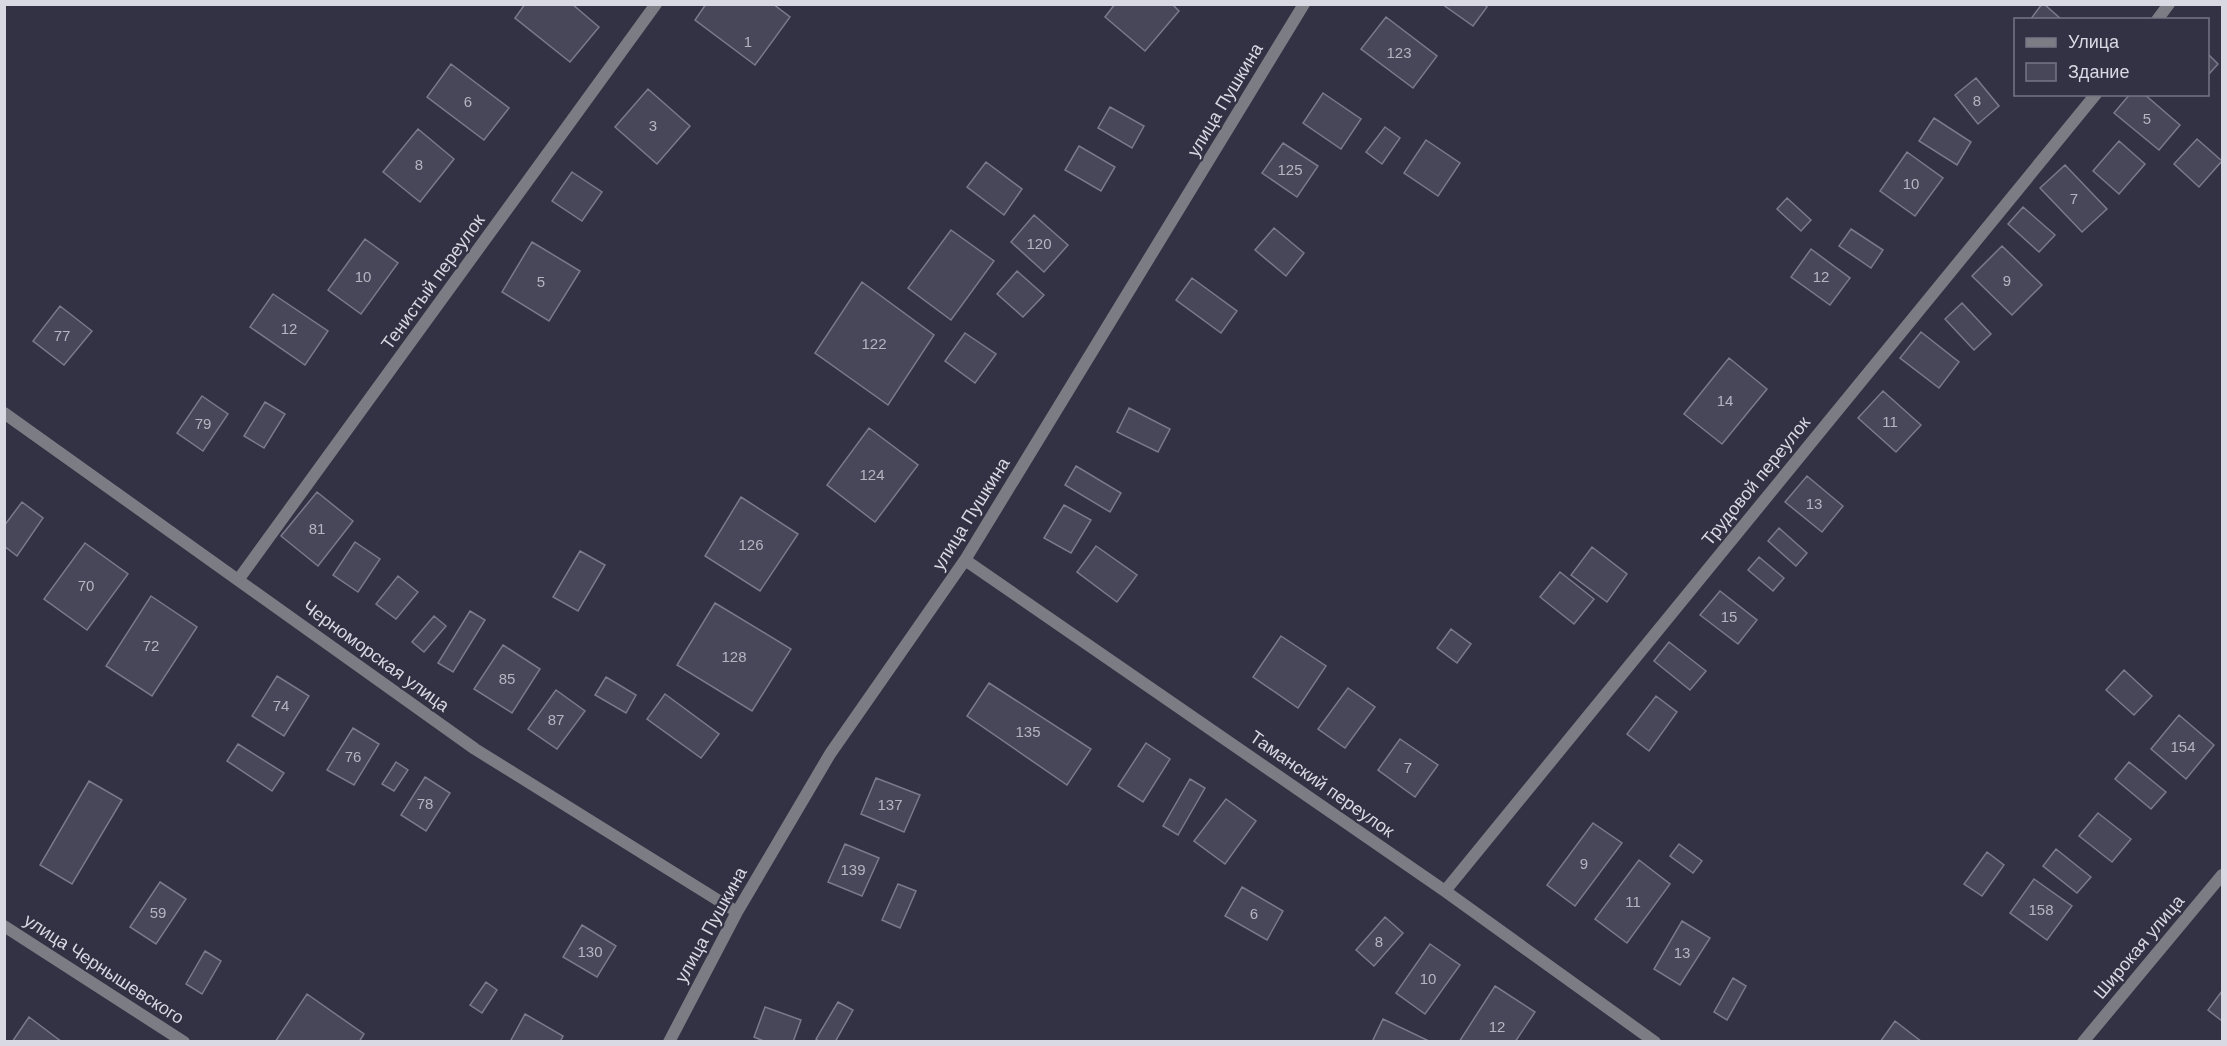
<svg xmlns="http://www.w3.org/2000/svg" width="2227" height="1046" font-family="Helvetica,sans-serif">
	<rect width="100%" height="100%" fill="#333244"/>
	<path fill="#484759" stroke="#7a798d" stroke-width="1.5" d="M 525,4 L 572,4 L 599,27 L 570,62 L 515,18 Z
		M 706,4 L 773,4 L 790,17 L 755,65 L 695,20 Z
		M 1115,4 L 1172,4 L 1179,11 L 1145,51 L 1105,17 Z
		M 1442,4 L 1483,4 L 1487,7 L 1473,26 Z
		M 2042,4 L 2044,4 L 2062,20 L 2030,20 Z
		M 1386,17 L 1437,56 L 1413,88 L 1361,49 Z
		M 2208,54 L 2218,64 L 2208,75 Z
		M 451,64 L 509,108 L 484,140 L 427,97 Z
		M 1976,78 L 1999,106 L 1978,124 L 1955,95 Z
		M 648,89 L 690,126 L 657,164 L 615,127 Z
		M 1323,93 L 1361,119 L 1341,149 L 1303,123 Z
		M 2130,94 L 2144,94 L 2180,125 L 2159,150 L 2114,113 Z
		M 1110,107 L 1144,126 L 1132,148 L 1098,128 Z
		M 1934,118 L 1971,142 L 1957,165 L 1919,141 Z
		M 1385,127 L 1400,138 L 1382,164 L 1366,152 Z
		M 418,129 L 454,159 L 420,202 L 383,172 Z
		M 2197,139 L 2222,161 L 2199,187 L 2174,164 Z
		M 1426,140 L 1460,163 L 1438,196 L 1404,173 Z
		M 2119,141 L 2145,164 L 2119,194 L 2093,171 Z
		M 1283,143 L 1318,166 L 1297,197 L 1262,173 Z
		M 1079,146 L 1115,167 L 1101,191 L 1065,170 Z
		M 1907,152 L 1943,178 L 1915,216 L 1880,191 Z
		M 986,162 L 1022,189 L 1004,215 L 967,187 Z
		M 2065,165 L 2107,209 L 2082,232 L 2040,188 Z
		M 572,172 L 602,192 L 582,221 L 552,201 Z
		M 1787,198 L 1811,220 L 1801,231 L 1777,209 Z
		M 2023,207 L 2055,235 L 2039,252 L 2008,224 Z
		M 1034,215 L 1068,245 L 1044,272 L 1011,242 Z
		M 1274,228 L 1304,253 L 1286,276 L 1255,250 Z
		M 1851,229 L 1883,250 L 1871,268 L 1839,246 Z
		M 951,230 L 994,261 L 951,320 L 908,288 Z
		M 365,239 L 398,263 L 361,314 L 328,290 Z
		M 532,242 L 580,271 L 549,321 L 502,292 Z
		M 2002,246 L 2042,285 L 2012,315 L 1972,276 Z
		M 1811,249 L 1850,278 L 1830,305 L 1791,277 Z
		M 1017,271 L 1044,295 L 1023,317 L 997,294 Z
		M 1192,278 L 1237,311 L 1221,333 L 1176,300 Z
		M 862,282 L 934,335 L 888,405 L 815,353 Z
		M 273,294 L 328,331 L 305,365 L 250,327 Z
		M 1962,303 L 1991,334 L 1974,350 L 1945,319 Z
		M 60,306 L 92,331 L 64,365 L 33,341 Z
		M 1921,332 L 1959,362 L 1939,388 L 1900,358 Z
		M 965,333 L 996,354 L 975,383 L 945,361 Z
		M 1729,358 L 1767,389 L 1722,444 L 1684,414 Z
		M 1883,391 L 1921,425 L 1896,452 L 1858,418 Z
		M 202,396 L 228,414 L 203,451 L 177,433 Z
		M 265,402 L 285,414 L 264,448 L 244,436 Z
		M 1129,408 L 1170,429 L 1158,452 L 1117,432 Z
		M 869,428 L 918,465 L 875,522 L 827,485 Z
		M 1076,466 L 1121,493 L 1110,512 L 1065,485 Z
		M 1807,476 L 1843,506 L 1822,532 L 1785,502 Z
		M 317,492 L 353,521 L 318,566 L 281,536 Z
		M 741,497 L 798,534 L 760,591 L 705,556 Z
		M 22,502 L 43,518 L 17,556 L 4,546 L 4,526 Z
		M 1064,505 L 1091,520 L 1071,553 L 1044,538 Z
		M 1779,528 L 1807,553 L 1796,566 L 1768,541 Z
		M 355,542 L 380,559 L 358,592 L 333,575 Z
		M 85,543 L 128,574 L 87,630 L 44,599 Z
		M 1096,546 L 1137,575 L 1117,602 L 1077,572 Z
		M 1592,547 L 1627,574 L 1607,602 L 1571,575 Z
		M 580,551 L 605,565 L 578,611 L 553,597 Z
		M 1759,557 L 1784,578 L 1773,591 L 1748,570 Z
		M 1560,572 L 1594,599 L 1574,624 L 1540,597 Z
		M 398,576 L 418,592 L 396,619 L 376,604 Z
		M 1720,591 L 1757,620 L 1738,644 L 1700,615 Z
		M 151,596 L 197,627 L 152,696 L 106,666 Z
		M 715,603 L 791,649 L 752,711 L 677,665 Z
		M 470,611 L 485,620 L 453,672 L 438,663 Z
		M 434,616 L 446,626 L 424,652 L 412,642 Z
		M 1451,629 L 1471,644 L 1457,663 L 1437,648 Z
		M 1281,636 L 1326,666 L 1298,708 L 1253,677 Z
		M 1669,642 L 1706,671 L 1690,690 L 1654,661 Z
		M 503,645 L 540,669 L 512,713 L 474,689 Z
		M 2124,670 L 2152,696 L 2134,715 L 2106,690 Z
		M 277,676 L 309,696 L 284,736 L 252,716 Z
		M 606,677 L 636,695 L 626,713 L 595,695 Z
		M 989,683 L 1091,749 L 1067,785 L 967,716 Z
		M 1348,688 L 1375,707 L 1345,748 L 1318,729 Z
		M 556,690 L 585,711 L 557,749 L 528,729 Z
		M 665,694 L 719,734 L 701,758 L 647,719 Z
		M 1656,696 L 1677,712 L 1649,751 L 1627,734 Z
		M 2179,715 L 2214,745 L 2186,779 L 2151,749 Z
		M 353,728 L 379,744 L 354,785 L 327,770 Z
		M 1400,739 L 1438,765 L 1415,797 L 1378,770 Z
		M 1146,743 L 1170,759 L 1143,802 L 1118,786 Z
		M 238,744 L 284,773 L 272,791 L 227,761 Z
		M 396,762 L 408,770 L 394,791 L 382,784 Z
		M 2129,762 L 2166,792 L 2151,809 L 2115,779 Z
		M 425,777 L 450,793 L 426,831 L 401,815 Z
		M 876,778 L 920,795 L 904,832 L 861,814 Z
		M 1190,779 L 1205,788 L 1178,835 L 1163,826 Z
		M 89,781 L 122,800 L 72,884 L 40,865 Z
		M 1226,799 L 1256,821 L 1225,864 L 1194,841 Z
		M 2098,813 L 2131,839 L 2112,862 L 2079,836 Z
		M 1593,823 L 1622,843 L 1575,906 L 1547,885 Z
		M 845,844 L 879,858 L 862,896 L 828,882 Z
		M 1679,844 L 1702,861 L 1693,873 L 1670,856 Z
		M 2056,849 L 2091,877 L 2077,893 L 2043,866 Z
		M 1987,852 L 2004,865 L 1982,896 L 1964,884 Z
		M 1639,860 L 1670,884 L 1627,943 L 1595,919 Z
		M 2034,879 L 2072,906 L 2047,940 L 2010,913 Z
		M 160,882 L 186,899 L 156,944 L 130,927 Z
		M 898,884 L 916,891 L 900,928 L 882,920 Z
		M 1242,887 L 1283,911 L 1267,940 L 1225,916 Z
		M 1385,917 L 1403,933 L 1374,966 L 1356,950 Z
		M 1682,921 L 1710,938 L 1680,985 L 1654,969 Z
		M 582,925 L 616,946 L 597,977 L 563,957 Z
		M 1430,944 L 1460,965 L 1425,1014 L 1396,993 Z
		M 205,951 L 221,961 L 202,994 L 186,984 Z
		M 1733,978 L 1746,986 L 1727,1020 L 1714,1012 Z
		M 486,982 L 497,990 L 482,1013 L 470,1005 Z
		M 1495,986 L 1535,1012 L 1515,1042 L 1459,1042 Z
		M 2222,991 L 2222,1021 L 2208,1010 Z
		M 307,994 L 364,1034 L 359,1042 L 275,1042 Z
		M 838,1002 L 853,1010 L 835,1042 L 820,1042 L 816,1039 Z
		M 765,1007 L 801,1020 L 793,1042 L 766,1042 L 754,1037 Z
		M 525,1014 L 563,1036 L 560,1042 L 510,1042 Z
		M 29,1017 L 62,1042 L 12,1042 Z
		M 1383,1019 L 1427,1040 L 1426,1042 L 1372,1042 Z
		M 1895,1021 L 1922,1042 L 1880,1042 Z"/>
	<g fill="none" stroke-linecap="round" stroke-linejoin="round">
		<path stroke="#7c7c85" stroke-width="12" d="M 2157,20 L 2169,4
			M 4,413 L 475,749 L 737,912
			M 965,560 L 1445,891 L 1655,1042
			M 238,580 L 656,4
			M 1445,891 L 2096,94
			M 4,926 L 184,1042
			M 669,1042 L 737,912 L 830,754 L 965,560 L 1304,4
			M 2083,1042 L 2222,875"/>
	</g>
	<g text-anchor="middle" stroke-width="4.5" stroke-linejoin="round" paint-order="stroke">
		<g font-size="15" fill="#b5b4c1">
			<text x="748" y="47">1</text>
			<text x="1399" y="58">123</text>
			<text x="1977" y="106">8</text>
			<text x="468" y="107">6</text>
			<text x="2147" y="124">5</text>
			<text x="653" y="131">3</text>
			<text x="419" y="170">8</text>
			<text x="1290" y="175">125</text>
			<text x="1911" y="189">10</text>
			<text x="2074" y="204">7</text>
			<text x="1039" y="249">120</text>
			<text x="363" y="282">10</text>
			<text x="1821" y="282">12</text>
			<text x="2007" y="286">9</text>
			<text x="541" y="287">5</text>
			<text x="289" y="334">12</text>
			<text x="62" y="341">77</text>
			<text x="874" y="349">122</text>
			<text x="1725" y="406">14</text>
			<text x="1890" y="427">11</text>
			<text x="203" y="429">79</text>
			<text x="872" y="480">124</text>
			<text x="1814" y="509">13</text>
			<text x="317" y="534">81</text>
			<text x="751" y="550">126</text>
			<text x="86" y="591">70</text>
			<text x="1729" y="622">15</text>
			<text x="151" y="651">72</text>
			<text x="734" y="662">128</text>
			<text x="507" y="684">85</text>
			<text x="281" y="711">74</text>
			<text x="556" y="725">87</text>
			<text x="1028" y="737">135</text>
			<text x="2183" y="752">154</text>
			<text x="353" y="762">76</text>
			<text x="1408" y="773">7</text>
			<text x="425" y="809">78</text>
			<text x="890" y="810">137</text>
			<text x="1584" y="869">9</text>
			<text x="853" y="875">139</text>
			<text x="1633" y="907">11</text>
			<text x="2041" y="915">158</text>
			<text x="158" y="918">59</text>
			<text x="1254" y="919">6</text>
			<text x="1379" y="947">8</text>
			<text x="590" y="957">130</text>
			<text x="1682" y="958">13</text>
			<text x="1428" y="984">10</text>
			<text x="1497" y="1032">12</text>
		</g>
		<g font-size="18" fill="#d9d9e4" stroke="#333244">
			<text transform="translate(1225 100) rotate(-59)" y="6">улица Пушкина</text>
			<text transform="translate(433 282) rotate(-54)" y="6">Тенистый переулок</text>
			<text transform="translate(1756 481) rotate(-51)" y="6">Трудовой переулок</text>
			<text transform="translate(971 514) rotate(-58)" y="6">улица Пушкина</text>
			<text transform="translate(376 656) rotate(36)" y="6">Черноморская улица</text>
			<text transform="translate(1322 784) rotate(35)" y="6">Таманский переулок</text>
			<text transform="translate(711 925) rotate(-61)" y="6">улица Пушкина</text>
			<text transform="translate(2139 947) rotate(-50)" y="6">Широкая улица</text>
			<text transform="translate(104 969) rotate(33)" y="6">улица Чернышевского</text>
		</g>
	</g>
	<rect width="2227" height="1046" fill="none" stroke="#d9d9e4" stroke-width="12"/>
	<rect x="2014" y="18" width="195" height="78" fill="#333244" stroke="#757584" stroke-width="1.5"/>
	<rect x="2026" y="38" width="30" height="9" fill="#7c7c85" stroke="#757584" stroke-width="1.5"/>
	<text x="2068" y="48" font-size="18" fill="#d9d9e4">Улица</text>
	<rect x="2026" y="63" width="30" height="18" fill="#484759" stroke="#757584" stroke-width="1.5"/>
	<text x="2068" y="78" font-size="18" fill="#d9d9e4">Здание</text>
</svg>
